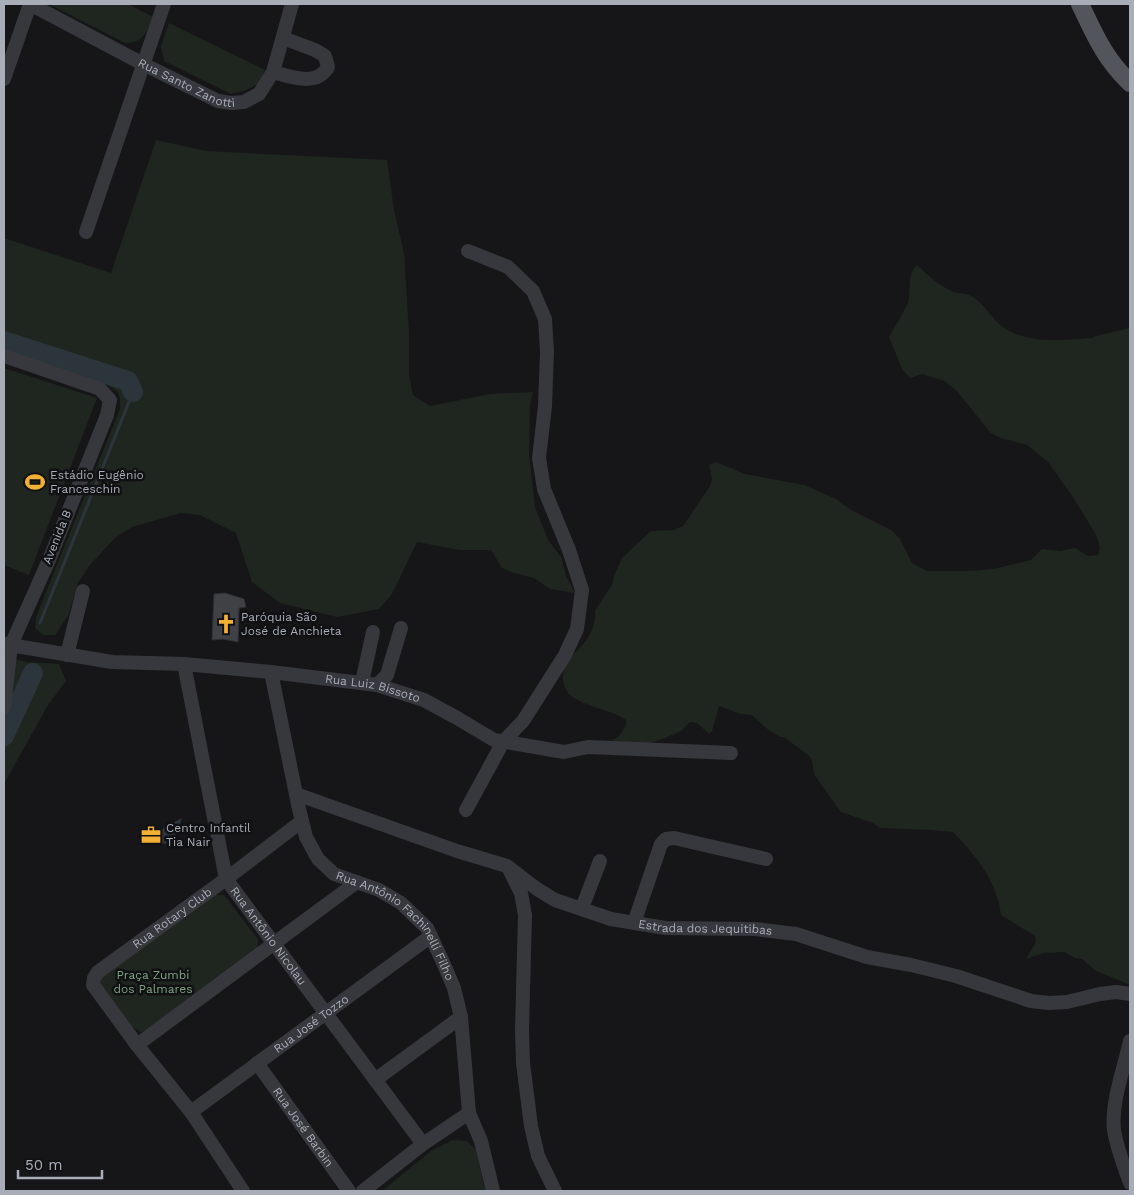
<svg xmlns="http://www.w3.org/2000/svg" width="1134" height="1195" font-family="'Work Sans',sans-serif">
	<rect width="100%" height="100%" fill="#161618"/>
	<path fill="#1e261f" d="M 49,4 L 128,4 L 153,17 C 147,32 143,43 125,43 Z
		M 169,23 L 265,70 L 258,84 L 244,91 L 231,94 L 164,61 L 161,46 Z
		M 156,140 L 206,151 L 387,160 L 394,210 L 404,253 L 409,333 L 409,375 L 413,395 L 430,406 L 490,394 L 533,392 L 530,405 L 529,455 L 535,507 L 548,540 L 561,557 L 566,576 L 575,593 L 550,589 L 534,578 L 514,573 L 502,568 L 491,550 L 460,550 L 417,542 L 392,594 L 379,609 L 337,617 L 280,603 L 252,582 L 236,533 L 200,515 L 181,513 L 132,527 L 115,538 L 89,566 L 78,583 L 68,616 L 55,635 L 43,635 L 35,628 L 36,617 L 120,409 L 120,399 L 118,392 L 111,387 L 87,376 L 4,348 L 4,238 L 111,273 Z
		M 917,265 C 929,276 939,286 954,292 C 959,294 965,293 969,295 C 982,301 989,314 999,324 C 1024,345 1063,340 1092,338 L 1096,336 L 1130,328 L 1130,985 L 1096,971 L 1082,959 L 1075,958 L 1064,952 L 1044,953 L 1026,959 L 1036,942 L 1035,936 L 1001,915 C 997,881 977,857 953,832 L 930,830 L 880,828 L 873,823 L 841,812 L 815,776 L 811,758 L 808,755 L 784,737 L 780,737 L 766,728 L 752,715 L 741,714 L 719,706 L 712,731 L 709,734 L 697,723 L 690,722 L 681,731 L 665,738 L 626,751 L 598,749 C 609,742 627,735 626,720 C 610,709 581,706 569,694 C 566,691 564,685 563,680 C 562,659 581,651 590,634 C 593,628 596,618 595,611 L 613,583 L 614,576 L 622,558 L 651,531 L 674,530 L 683,526 L 710,486 L 712,479 L 709,465 L 716,462 L 745,474 L 804,485 L 836,499 L 851,510 L 891,530 L 900,539 L 912,563 L 927,571 L 970,571 L 993,569 L 1031,560 L 1042,549 L 1060,551 L 1075,548 L 1088,556 L 1098,555 L 1100,547 L 1096,535 L 1075,500 L 1048,462 L 1027,445 L 1001,438 L 991,433 L 956,390 L 944,381 L 922,374 L 910,378 L 902,369 L 889,337 C 895,326 903,314 908,302 C 912,290 906,275 917,265 Z
		M 4,368 L 97,398 L 29,575 L 4,565 Z
		M 14,659 L 26,662 L 59,664 L 66,681 L 48,705 L 4,784 L 4,725 L 6,717 Z
		M 215,895 L 224,895 L 258,939 L 258,944 L 257,948 L 150,1029 L 141,1032 L 132,1027 L 100,985 L 101,979 L 104,973 L 188,916 Z
		M 453,1140 L 467,1141 L 476,1150 L 485,1191 L 382,1191 L 431,1151 Z"/>
	<path fill="#2c353c" d="M 182,818 L 177,833 L 166,844 L 159,843 L 156,832 Z"/>
	<g fill="none" stroke-linecap="round" stroke-linejoin="round">
		<path stroke="#2c353c" stroke-width="3" d="M 40,623 L 133,392"/>
		<path stroke="#2c353c" stroke-width="20" d="M 4,341 L 128,381 L 133,392
			M 4,736 L 33,673"/>
	</g>
	<path fill="#404145" stroke="#303034" d="M 225,593 L 244,599 L 246,607 L 239,608 L 238,642 L 223,639 L 212,640 L 214,594 Z"/>
	<g fill="none" stroke-linecap="round" stroke-linejoin="round">
		<g stroke="#37383d" stroke-width="14">
			<path id="s1" d="M 30,4 L 143,64 L 218,101 L 231,103 L 244,102 L 259,94 L 273,72 L 292,4"/>
			<path d="M 273,72 C 291,77 317,87 328,67 L 325,56 L 315,50 L 283,38"/>
			<path d="M 4,79 L 30,4"/>
			<path d="M 86,232 L 164,4"/>
			<path d="M 4,356 L 100,389 L 110,400 L 107,415 L 49,560 L 11,645 L 4,707"/>
			<path id="s2" d="M 4,644 L 112,662 L 184,664 L 271,672 L 377,685 L 424,700 L 457,718 L 494,740 L 564,752 L 588,747 L 731,753"/>
			<path d="M 67,655 L 83,591"/>
			<path id="s3" d="M 184,664 L 226,879 L 423,1144"/>
			<path id="s4" d="M 271,672 L 299,809 L 306,837 L 318,859 L 334,874 L 379,890 L 401,903 L 427,928 L 442,960 L 454,988 L 461,1017 L 469,1113 L 481,1141 L 493,1191"/>
			<path d="M 362,682 L 373,632"/>
			<path d="M 377,685 L 387,675 L 401,628"/>
			<path id="s5" d="M 296,794 L 457,851 L 507,866 L 537,889 L 555,900 L 611,919 L 665,928 L 755,929 L 796,934 L 867,957 L 911,965 L 956,976 L 1031,1001 L 1049,1003 L 1067,1002 L 1100,994 L 1116,992 L 1130,994"/>
			<path d="M 466,810 L 503,742 L 523,721 L 565,655 L 577,629 L 582,590 L 569,550 L 544,489 L 539,458 L 545,406 L 547,352 L 545,319 L 533,291 L 508,267 L 468,251"/>
			<path d="M 510,871 L 521,893 L 525,915 L 522,1030 L 523,1063 L 531,1126 L 538,1156 L 555,1191"/>
			<path d="M 582,908 L 600,861"/>
			<path d="M 634,923 L 661,844 L 666,839 L 674,838 L 766,859"/>
			<path d="M 1130,1041 C 1124,1068 1111,1103 1114,1130 C 1117,1149 1124,1166 1130,1183"/>
			<path d="M 137,1045 L 357,882"/>
			<path id="s6" d="M 257,1063 L 349,1191"/>
			<path d="M 375,1080 L 461,1017"/>
			<path id="s7" d="M 191,1112 L 431,936"/>
			<path id="s8" d="M 243,1191 L 191,1112 L 137,1045 L 93,985 L 94,978 L 98,972 L 226,879 L 302,821"/>
			<path d="M 363,1191 L 423,1144 L 469,1113"/>
		</g>
		<path stroke="#53555c" stroke-width="18" d="M 1080,4 C 1095,35 1104,58 1130,83"/>
	</g>
	<defs>
		<symbol id="stadium-bare" viewBox="-9 -9 18 18"><path d="M0-5a6.5 5 0 1 0 0 10a6.5 5 0 1 0 0-10ZM-3.5-1.8h7v3.6h-7Z" fill="#f2b134" stroke="#111113" stroke-width="2.5" paint-order="stroke"/></symbol>
		<symbol id="church-bare" viewBox="-9 -9 18 18"><path d="M-1.2-6h2.4v3.5h3.3v2.4h-3.3V6h-2.4V-.1h-3.3v-2.4h3.3Z" fill="#f2b134" stroke="#111113" stroke-width="2.5" paint-order="stroke"/></symbol>
		<symbol id="office-bare" viewBox="-9 -9 18 18"><path d="M-6-3h4V-5.5h4V-3h4V5H-6ZM-1-4.5V-3h2v-1.5ZM-6 0V1H6V0Z" fill="#f2b134" stroke="#111113" stroke-width="2.5" paint-order="stroke"/></symbol>
	</defs>
	<g fill-rule="evenodd">
		<use href="#stadium-bare" x="21" y="468" width="28" height="28"/>
		<use href="#church-bare" x="212" y="610" width="28" height="28"/>
		<use href="#office-bare" x="137" y="821" width="28" height="28"/>
	</g>
	<g text-anchor="middle" stroke-width="5" stroke-linejoin="round" paint-order="stroke">
		<g font-size="12" fill="#a8adb8" stroke="#111113">
			<text dy="4" stroke="none"><textPath href="#s1" startOffset="176">Rua Santo Zanotti</textPath></text>
			<text transform="translate(57 537) rotate(-68)" y="4">Avenida B</text>
			<text dy="4" stroke="none"><textPath href="#s2" startOffset="372">Rua Luiz Bissoto</textPath></text>
			<text dy="4" stroke="none"><textPath href="#s8" startOffset="361">Rua Rotary Club</textPath></text>
			<text dy="4" stroke="none"><textPath href="#s5" startOffset="436">Estrada dos Jequitibas</textPath></text>
			<text dy="4" stroke="none"><textPath href="#s4" startOffset="300">Rua Antônio Fachinelli Filho</textPath></text>
			<text dy="4" stroke="none"><textPath href="#s3" startOffset="290">Rua Antônio Nicolau</textPath></text>
			<text dy="4" stroke="none"><textPath href="#s7" startOffset="149">Rua José Tozzo</textPath></text>
			<text dy="4" stroke="none"><textPath href="#s6" startOffset="79">Rua José Barbin</textPath></text>
		</g>
		<g font-size="12" fill="#a8adb8" stroke="#111113" text-anchor="start">
			<text x="50" y="479">Estádio Eugênio<tspan x="50" dy="14">Franceschin</tspan></text>
			<text x="241" y="621">Paróquia São<tspan x="241" dy="14">José de Anchieta</tspan></text>
			<text x="166" y="832">Centro Infantil<tspan x="166" dy="14">Tia Nair</tspan></text>
		</g>
		<g font-size="12" fill="#7fa381" stroke="#111113">
			<text x="153" y="979">Praça Zumbi<tspan x="153" dy="14">dos Palmares</tspan></text>
		</g>
	</g>
	<rect width="1134" height="1195" fill="none" stroke="#a8adb8" stroke-width="10"/>
	<path d="M18 1170v8h84v-8" fill="none" stroke="#a8adb8" stroke-width="2.5"/>
	<text x="25" y="1170" font-size="15" fill="#a8adb8" stroke="#111113" stroke-width="4" paint-order="stroke">50 m</text>
</svg>
